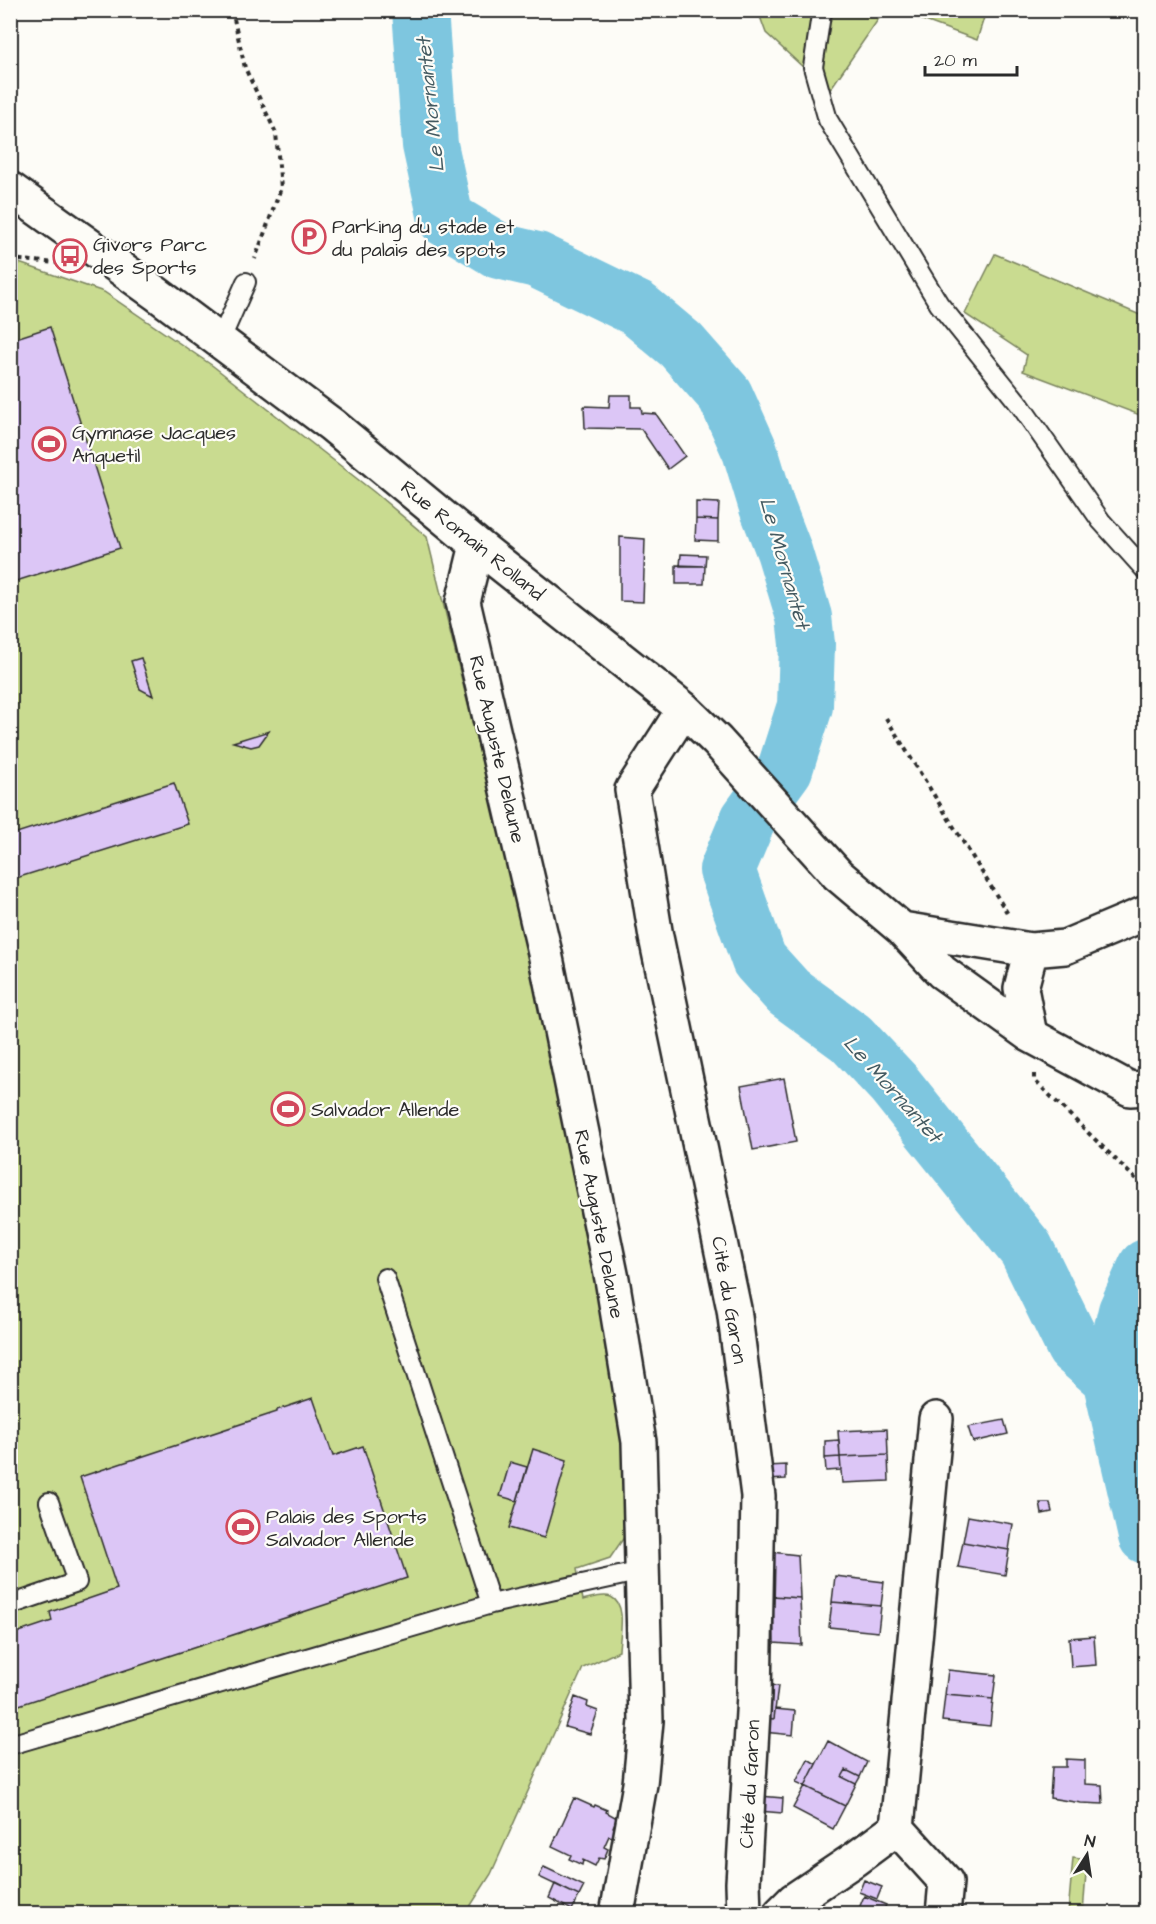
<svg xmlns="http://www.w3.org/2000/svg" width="1156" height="1924" font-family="'Architects Daughter',sans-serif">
	<rect width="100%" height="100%" fill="#fdfcf7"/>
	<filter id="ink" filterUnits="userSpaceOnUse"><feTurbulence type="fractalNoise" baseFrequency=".0167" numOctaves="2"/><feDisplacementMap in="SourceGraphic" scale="12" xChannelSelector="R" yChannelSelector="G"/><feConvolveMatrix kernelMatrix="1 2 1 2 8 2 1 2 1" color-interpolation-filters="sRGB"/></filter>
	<g filter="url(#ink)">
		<path fill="#c9db90" stroke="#7a835e" stroke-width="1.5" d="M 758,11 L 884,11 L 829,91 L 766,33 Z
			M 898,11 L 986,11 L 977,40 Z
			M 995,254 L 1145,317 L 1145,417 L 1023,371 L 1027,355 L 965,314 Z
			M 11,263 L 19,263 L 104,292 L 213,366 L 374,492 L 427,537 L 510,877 L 534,956 L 617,1371 L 633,1511 L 627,1533 L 610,1558 L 577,1569 L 583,1600 C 591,1598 603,1594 611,1597 C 628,1605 619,1637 619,1651 L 583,1668 L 491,1874 L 466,1913 L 11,1913 Z
			M 1073,1858 L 1087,1860 L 1083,1913 L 1068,1913 Z"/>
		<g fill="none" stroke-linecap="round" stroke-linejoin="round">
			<path stroke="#7ec6df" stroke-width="56" d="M 420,10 L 430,145 L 446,219 L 499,251 L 537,260 L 638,309 L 681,345 L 725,395 L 750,451 L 767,507 L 784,551 L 804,617 L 807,644 L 805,706 L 785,769 L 748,820 L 727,870 L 759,960 L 788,992 L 851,1038 L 894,1084 L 1026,1249 L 1074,1347 L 1110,1378
				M 1146,1267 L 1126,1311 L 1110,1378 L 1146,1536"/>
		</g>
		<path fill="#dcc6f6" stroke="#2b2b2b" stroke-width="1.5" d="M 50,327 L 120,548 L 10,583 L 10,340 Z
			M 610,395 L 631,395 L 631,407 L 641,407 L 642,413 L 656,414 L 685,456 L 668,469 L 641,429 L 585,428 L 584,406 L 609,407 Z
			M 696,502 L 719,503 L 718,520 L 696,519 Z
			M 696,519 L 718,520 L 718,541 L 695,540 Z
			M 620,537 L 645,539 L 643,602 L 620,601 Z
			M 681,554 L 706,555 L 705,566 L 680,566 Z
			M 676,565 L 705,566 L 704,584 L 676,584 Z
			M 141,658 L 153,696 L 140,689 L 131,661 Z
			M 269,731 L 259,745 L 251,747 L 233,742 Z
			M 174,783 L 188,824 L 10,880 L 10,835 Z
			M 784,1078 L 796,1142 L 753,1150 L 741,1086 Z
			M 313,1398 L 333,1456 L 363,1446 L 407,1578 L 10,1708 L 10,1635 L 52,1621 L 50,1612 L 117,1589 L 80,1477 L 277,1412 L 277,1410 Z
			M 1004,1420 L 1008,1434 L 973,1442 L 968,1427 Z
			M 887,1429 L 888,1455 L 840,1457 L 838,1431 Z
			M 839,1440 L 840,1457 L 825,1458 L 825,1441 Z
			M 533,1449 L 567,1460 L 544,1538 L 509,1528 Z
			M 888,1455 L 889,1481 L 842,1483 L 840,1457 Z
			M 840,1457 L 841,1470 L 826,1471 L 825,1458 Z
			M 510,1462 L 527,1467 L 517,1501 L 500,1496 Z
			M 786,1465 L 786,1479 L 767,1480 L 767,1466 Z
			M 1040,1503 L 1050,1503 L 1052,1512 L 1042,1514 Z
			M 968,1516 L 1013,1524 L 1009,1550 L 963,1542 Z
			M 963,1542 L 1009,1550 L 1005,1575 L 958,1567 Z
			M 771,1552 L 798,1555 L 800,1598 L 773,1596 Z
			M 835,1576 L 884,1582 L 881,1606 L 832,1602 Z
			M 773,1596 L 800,1598 L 802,1645 L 774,1643 Z
			M 832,1602 L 881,1606 L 878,1632 L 829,1627 Z
			M 1094,1636 L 1096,1665 L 1071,1667 L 1069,1638 Z
			M 948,1670 L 996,1675 L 993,1699 L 945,1695 Z
			M 763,1685 L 778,1686 L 774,1719 L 763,1718 Z
			M 945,1695 L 993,1699 L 990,1726 L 942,1721 Z
			M 575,1697 L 588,1702 L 587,1707 L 598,1711 L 590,1734 L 565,1727 Z
			M 775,1709 L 795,1711 L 793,1735 L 763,1732 L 763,1718 L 774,1719 Z
			M 828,1741 L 867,1762 L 860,1777 L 846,1770 L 842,1777 L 856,1784 L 845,1806 L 805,1786 Z
			M 808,1759 L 816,1764 L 805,1786 L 796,1782 Z
			M 1066,1759 L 1085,1760 L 1085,1784 L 1102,1785 L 1103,1804 L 1081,1803 L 1050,1798 L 1052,1767 L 1066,1767 Z
			M 846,1770 L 860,1777 L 856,1784 L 842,1777 Z
			M 805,1786 L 845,1806 L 833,1829 L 793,1808 Z
			M 760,1796 L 783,1798 L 782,1813 L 759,1811 Z
			M 574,1798 L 594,1807 L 595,1805 L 607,1810 L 606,1812 L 617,1818 L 613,1827 L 616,1829 L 612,1837 L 609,1836 L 604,1847 L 608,1849 L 604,1859 L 599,1858 L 595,1866 L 583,1860 L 582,1865 L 569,1859 L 571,1855 L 552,1846 Z
			M 544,1867 L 584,1886 L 579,1896 L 539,1877 Z
			M 864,1880 L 882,1887 L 877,1899 L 859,1892 Z
			M 555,1884 L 579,1896 L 572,1910 L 549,1898 Z
			M 864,1896 L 886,1905 L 882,1914 L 866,1914 L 858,1911 Z
			M 524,1905 L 541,1914 L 520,1914 Z"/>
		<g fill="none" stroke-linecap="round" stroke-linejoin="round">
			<defs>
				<path id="lane" d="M 824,10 L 821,15 L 813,67 L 828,120 L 939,304 L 1020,405 L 1101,521 L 1146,571
					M 220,341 L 246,282
					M 385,1278 L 491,1604 L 642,1571
					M 10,1605 L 77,1582 L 49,1502
					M 10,1745 L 491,1604"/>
				<path id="street" d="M 10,189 L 157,294 L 332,425 L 477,545 L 684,709 L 717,741 L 838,875 L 902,929 L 942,972 L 1030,1035 L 1130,1089 L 1146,1088
					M 477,545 L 463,602 L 545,953 L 612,1279 L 639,1442 L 646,1721 L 640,1784 L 617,1914
					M 684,709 L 632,790 L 656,937 L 734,1309 L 758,1496 L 754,1695 L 743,1883 L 744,1914
					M 902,929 L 1031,950 L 1065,947 L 1146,913
					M 1030,1035 L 1021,988 L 1031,950
					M 897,1828 L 936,1419
					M 780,1914 L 794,1900 L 855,1859 L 897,1828 L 946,1882 L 943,1914"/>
			</defs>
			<use href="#lane" stroke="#2b2b2b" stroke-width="22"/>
			<use href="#street" stroke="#2b2b2b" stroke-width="38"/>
			<path stroke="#2b2b2b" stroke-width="4" stroke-dasharray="4.5 4.5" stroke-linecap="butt" d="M 232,10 L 245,68 L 276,133 L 281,188 L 255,259
				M 10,259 L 57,263
				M 886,718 L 1008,914
				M 1034,1074 L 1034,1080 L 1146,1189"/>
			<use href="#lane" stroke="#fdfcf7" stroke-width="18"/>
			<use href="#street" stroke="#fdfcf7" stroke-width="33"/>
		</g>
	</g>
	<defs>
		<symbol id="parking-ring" viewBox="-11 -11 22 22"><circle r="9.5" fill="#fdfcf7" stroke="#d1495b" stroke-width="1.5"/><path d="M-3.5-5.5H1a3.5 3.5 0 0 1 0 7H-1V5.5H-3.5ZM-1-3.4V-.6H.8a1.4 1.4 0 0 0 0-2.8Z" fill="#d1495b"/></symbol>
		<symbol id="bus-ring" viewBox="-11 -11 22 22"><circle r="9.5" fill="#fdfcf7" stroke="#d1495b" stroke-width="1.5"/><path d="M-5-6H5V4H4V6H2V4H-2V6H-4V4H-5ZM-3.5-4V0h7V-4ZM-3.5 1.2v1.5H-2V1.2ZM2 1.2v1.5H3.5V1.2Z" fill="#d1495b"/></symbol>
		<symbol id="stadium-ring" viewBox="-11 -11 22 22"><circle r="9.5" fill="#fdfcf7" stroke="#d1495b" stroke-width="1.5"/><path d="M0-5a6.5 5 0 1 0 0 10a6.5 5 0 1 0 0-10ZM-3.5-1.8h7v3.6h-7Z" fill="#d1495b"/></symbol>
	</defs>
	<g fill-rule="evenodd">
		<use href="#parking-ring" x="290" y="218" width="38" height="38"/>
		<use href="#bus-ring" x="51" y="237" width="38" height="38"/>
		<use href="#stadium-ring" x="30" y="425" width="38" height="38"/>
		<use href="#stadium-ring" x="269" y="1090" width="38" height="38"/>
		<use href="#stadium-ring" x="224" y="1508" width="38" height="38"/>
	</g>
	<g text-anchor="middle" stroke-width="4.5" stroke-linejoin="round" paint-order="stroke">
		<g font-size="20" fill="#2b2b2b" stroke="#fdfcf7" text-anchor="start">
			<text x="332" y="233">Parking du stade et<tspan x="332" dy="23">du palais des spots</tspan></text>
			<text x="93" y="251">Givors Parc<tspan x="93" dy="23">des Sports</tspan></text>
			<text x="72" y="439">Gymnase Jacques<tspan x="72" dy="23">Anquetil</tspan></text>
			<text x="311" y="1116">Salvador Allende</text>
			<text x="266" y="1523">Palais des Sports<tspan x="266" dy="23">Salvador Allende</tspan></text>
		</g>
		<g font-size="20" fill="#2b2b2b" stroke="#fdfcf7">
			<text transform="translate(473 540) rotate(39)" y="7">Rue Romain Rolland</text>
			<text transform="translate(498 749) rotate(77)" y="7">Rue Auguste Delaune</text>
			<text transform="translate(600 1224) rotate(79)" y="7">Rue Auguste Delaune</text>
			<text transform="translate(730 1300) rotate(80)" y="7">Cité du Garon</text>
			<text transform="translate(749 1784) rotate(-87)" y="7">Cité du Garon</text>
		</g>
		<g font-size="21" font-style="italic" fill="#445a61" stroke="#fdfcf7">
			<text transform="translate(430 105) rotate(-96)" y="7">Le Mornantet</text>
			<text transform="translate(785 563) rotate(74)" y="7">Le Mornantet</text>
			<text transform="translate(893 1089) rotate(48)" y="7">Le Mornantet</text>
		</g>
	</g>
	<rect width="1156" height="1924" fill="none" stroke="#fdfcf7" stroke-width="36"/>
	<rect x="18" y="18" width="1120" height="1888" fill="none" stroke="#2b2b2b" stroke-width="2" filter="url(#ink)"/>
	<g transform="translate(1087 1855) rotate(12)" stroke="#fdfcf7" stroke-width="4.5" paint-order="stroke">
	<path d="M0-4.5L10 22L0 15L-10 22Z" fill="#2b2b2b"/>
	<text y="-9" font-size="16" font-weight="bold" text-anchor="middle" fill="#2b2b2b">N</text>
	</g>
	<path d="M925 66v9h92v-9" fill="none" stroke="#2b2b2b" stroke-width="3"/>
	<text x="934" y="66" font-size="18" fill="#2b2b2b" stroke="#fdfcf7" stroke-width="4.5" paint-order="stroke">20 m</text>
</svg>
